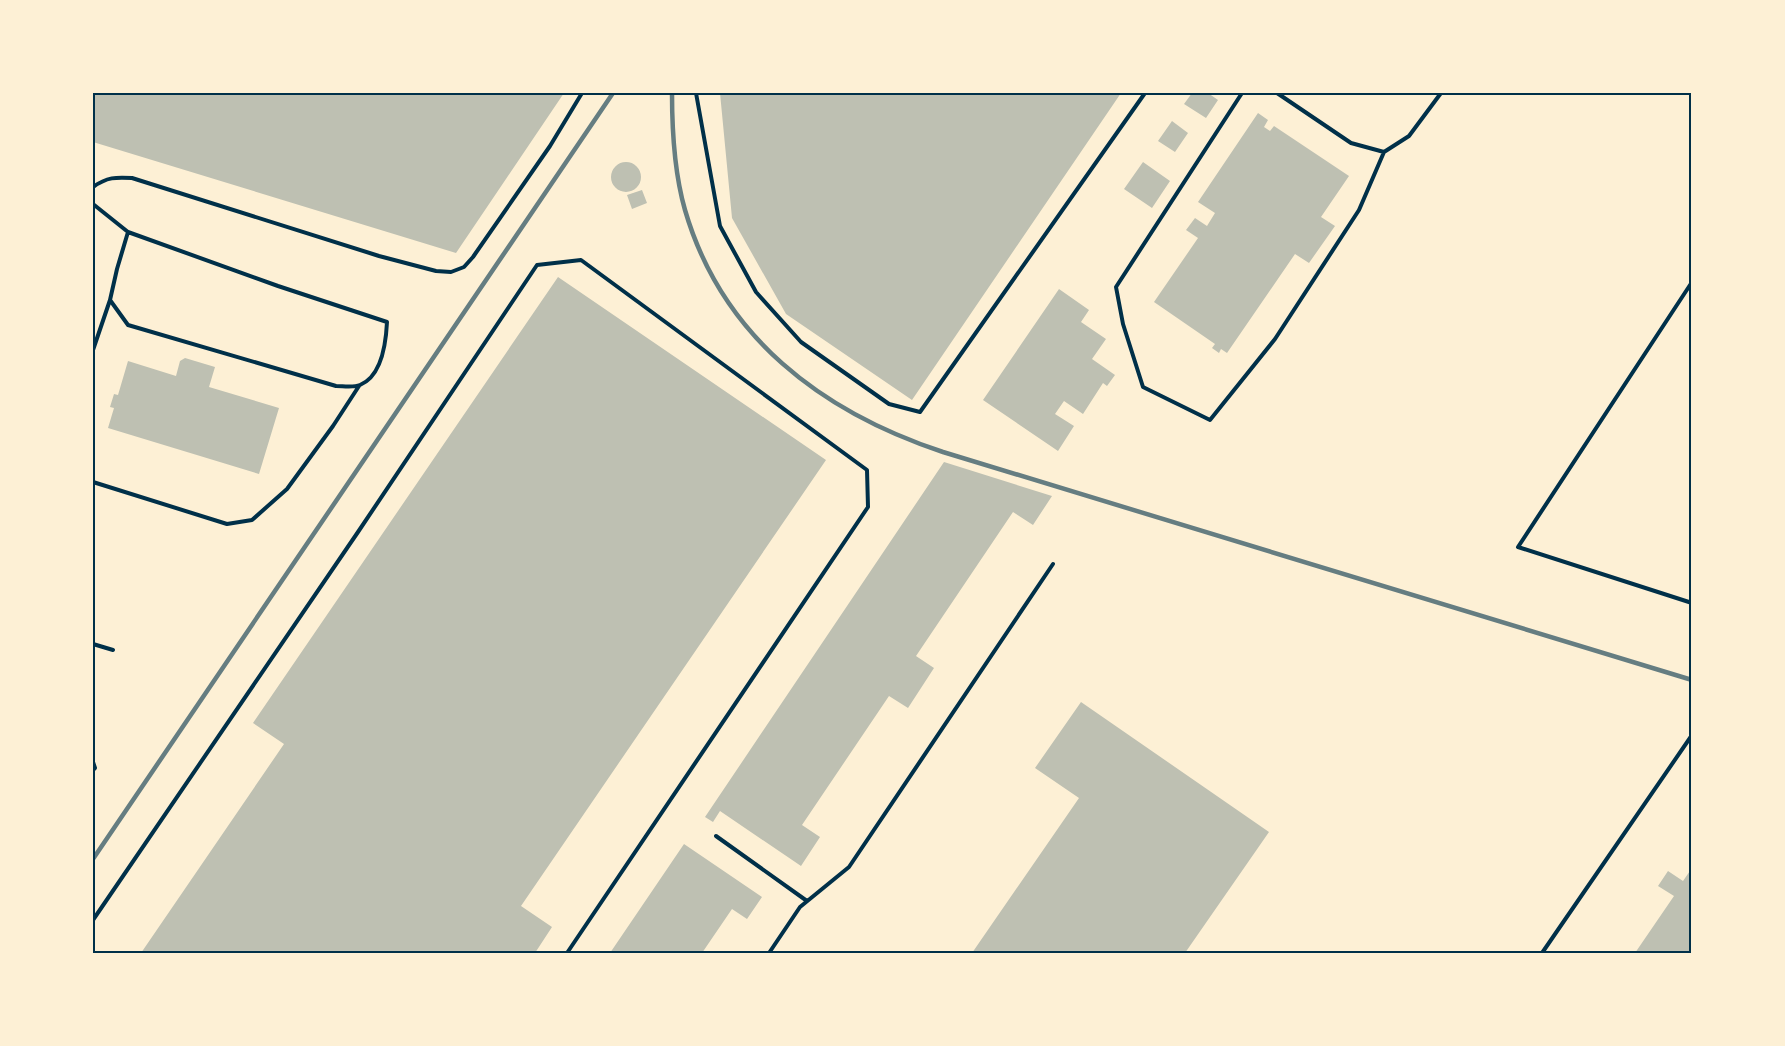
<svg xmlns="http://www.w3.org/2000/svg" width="1785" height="1046" font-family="Lato,sans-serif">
	<rect width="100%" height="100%" fill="#fdf0d5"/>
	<path fill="#bec0b2" d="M 93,93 L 564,93 L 456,253 L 93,142 Z
		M 720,93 L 1121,93 L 912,400 L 786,314 L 732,218 Z
		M 1192,93 L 1208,93 L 1218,100 L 1206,118 L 1184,104 Z
		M 1258,113 L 1268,120 L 1264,127 L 1270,131 L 1274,126 L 1349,176 L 1321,217 L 1335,226 L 1309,263 L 1295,254 L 1227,353 L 1221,349 L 1219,353 L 1212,348 L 1215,344 L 1154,302 L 1198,238 L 1186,230 L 1195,218 L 1207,226 L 1215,213 L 1198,202 Z
		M 1172,121 L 1188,133 L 1175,152 L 1158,141 Z
		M 1143,162 L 1170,181 L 1152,208 L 1124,189 Z
		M611 177a15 15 0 1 1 30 0a15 15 0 1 1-30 0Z
		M 642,190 L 647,203 L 632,209 L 627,195 Z
		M 558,277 L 826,460 L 521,906 L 552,927 L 535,953 L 141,953 L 284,744 L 253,723 Z
		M 1059,289 L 1089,310 L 1081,322 L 1106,339 L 1092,359 L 1115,375 L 1107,386 L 1103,383 L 1083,414 L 1064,401 L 1055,414 L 1074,426 L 1058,451 L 983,400 Z
		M 185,358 L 215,367 L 209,387 L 279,408 L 259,474 L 108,428 L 114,408 L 110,407 L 114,394 L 118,395 L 128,361 L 176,376 L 180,361 Z
		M 944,462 L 1052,496 L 1033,525 L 1013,512 L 916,656 L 934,668 L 908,708 L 889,696 L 802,825 L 820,837 L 801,866 L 720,811 L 713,822 L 705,817 Z
		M 1081,702 L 1269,832 L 1185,953 L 972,953 L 1079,798 L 1035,768 Z
		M 684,844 L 762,897 L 747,919 L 732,909 L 702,953 L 610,953 Z
		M 1692,868 L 1692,953 L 1635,953 L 1674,896 L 1658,886 L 1668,871 L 1683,881 Z"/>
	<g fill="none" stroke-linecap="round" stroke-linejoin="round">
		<path stroke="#003049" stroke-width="4" d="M 696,93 L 720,226 L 756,292 L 801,342 L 889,404 L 920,412 L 1145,93
			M 1242,93 L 1116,287 L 1123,324 L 1143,387 L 1210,420 L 1275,339 L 1359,210 L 1384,152
			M 1277,93 L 1351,143 L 1384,152 L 1409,136 L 1441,93
			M 93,187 C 107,177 116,177 132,178 L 379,256 L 436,271 L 451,272 L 464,267 L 473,257 L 550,146 L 582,93
			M 93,204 L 128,232 L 278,286 L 387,322 C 386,343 382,376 360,385 C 353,388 343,386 336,386 L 128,325 L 110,300 L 117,269 L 128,232
			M 1692,282 L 1518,547 L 1692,603
			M 93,350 L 110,300
			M 93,482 L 227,524 L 252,520 L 287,489 L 333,426 L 359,386
			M 93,644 L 113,650
			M 93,762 L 95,768 L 93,770
			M 716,836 L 807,901
			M 93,920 L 358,532 L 537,265 L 581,260 L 867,470 L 868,507 L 567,953
			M 769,953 L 800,907 L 849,867 L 1053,564
			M 1542,953 L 1692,735"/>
		<path stroke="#657d81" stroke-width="4.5" d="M 672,93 C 672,132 674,172 685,210 C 722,337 822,412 943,452 L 1692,680
			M 93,859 L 613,93"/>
	</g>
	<rect width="1785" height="1046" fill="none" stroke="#fdf0d5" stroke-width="189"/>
	<rect x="94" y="94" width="1596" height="858" fill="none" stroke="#003049" stroke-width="2"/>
</svg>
